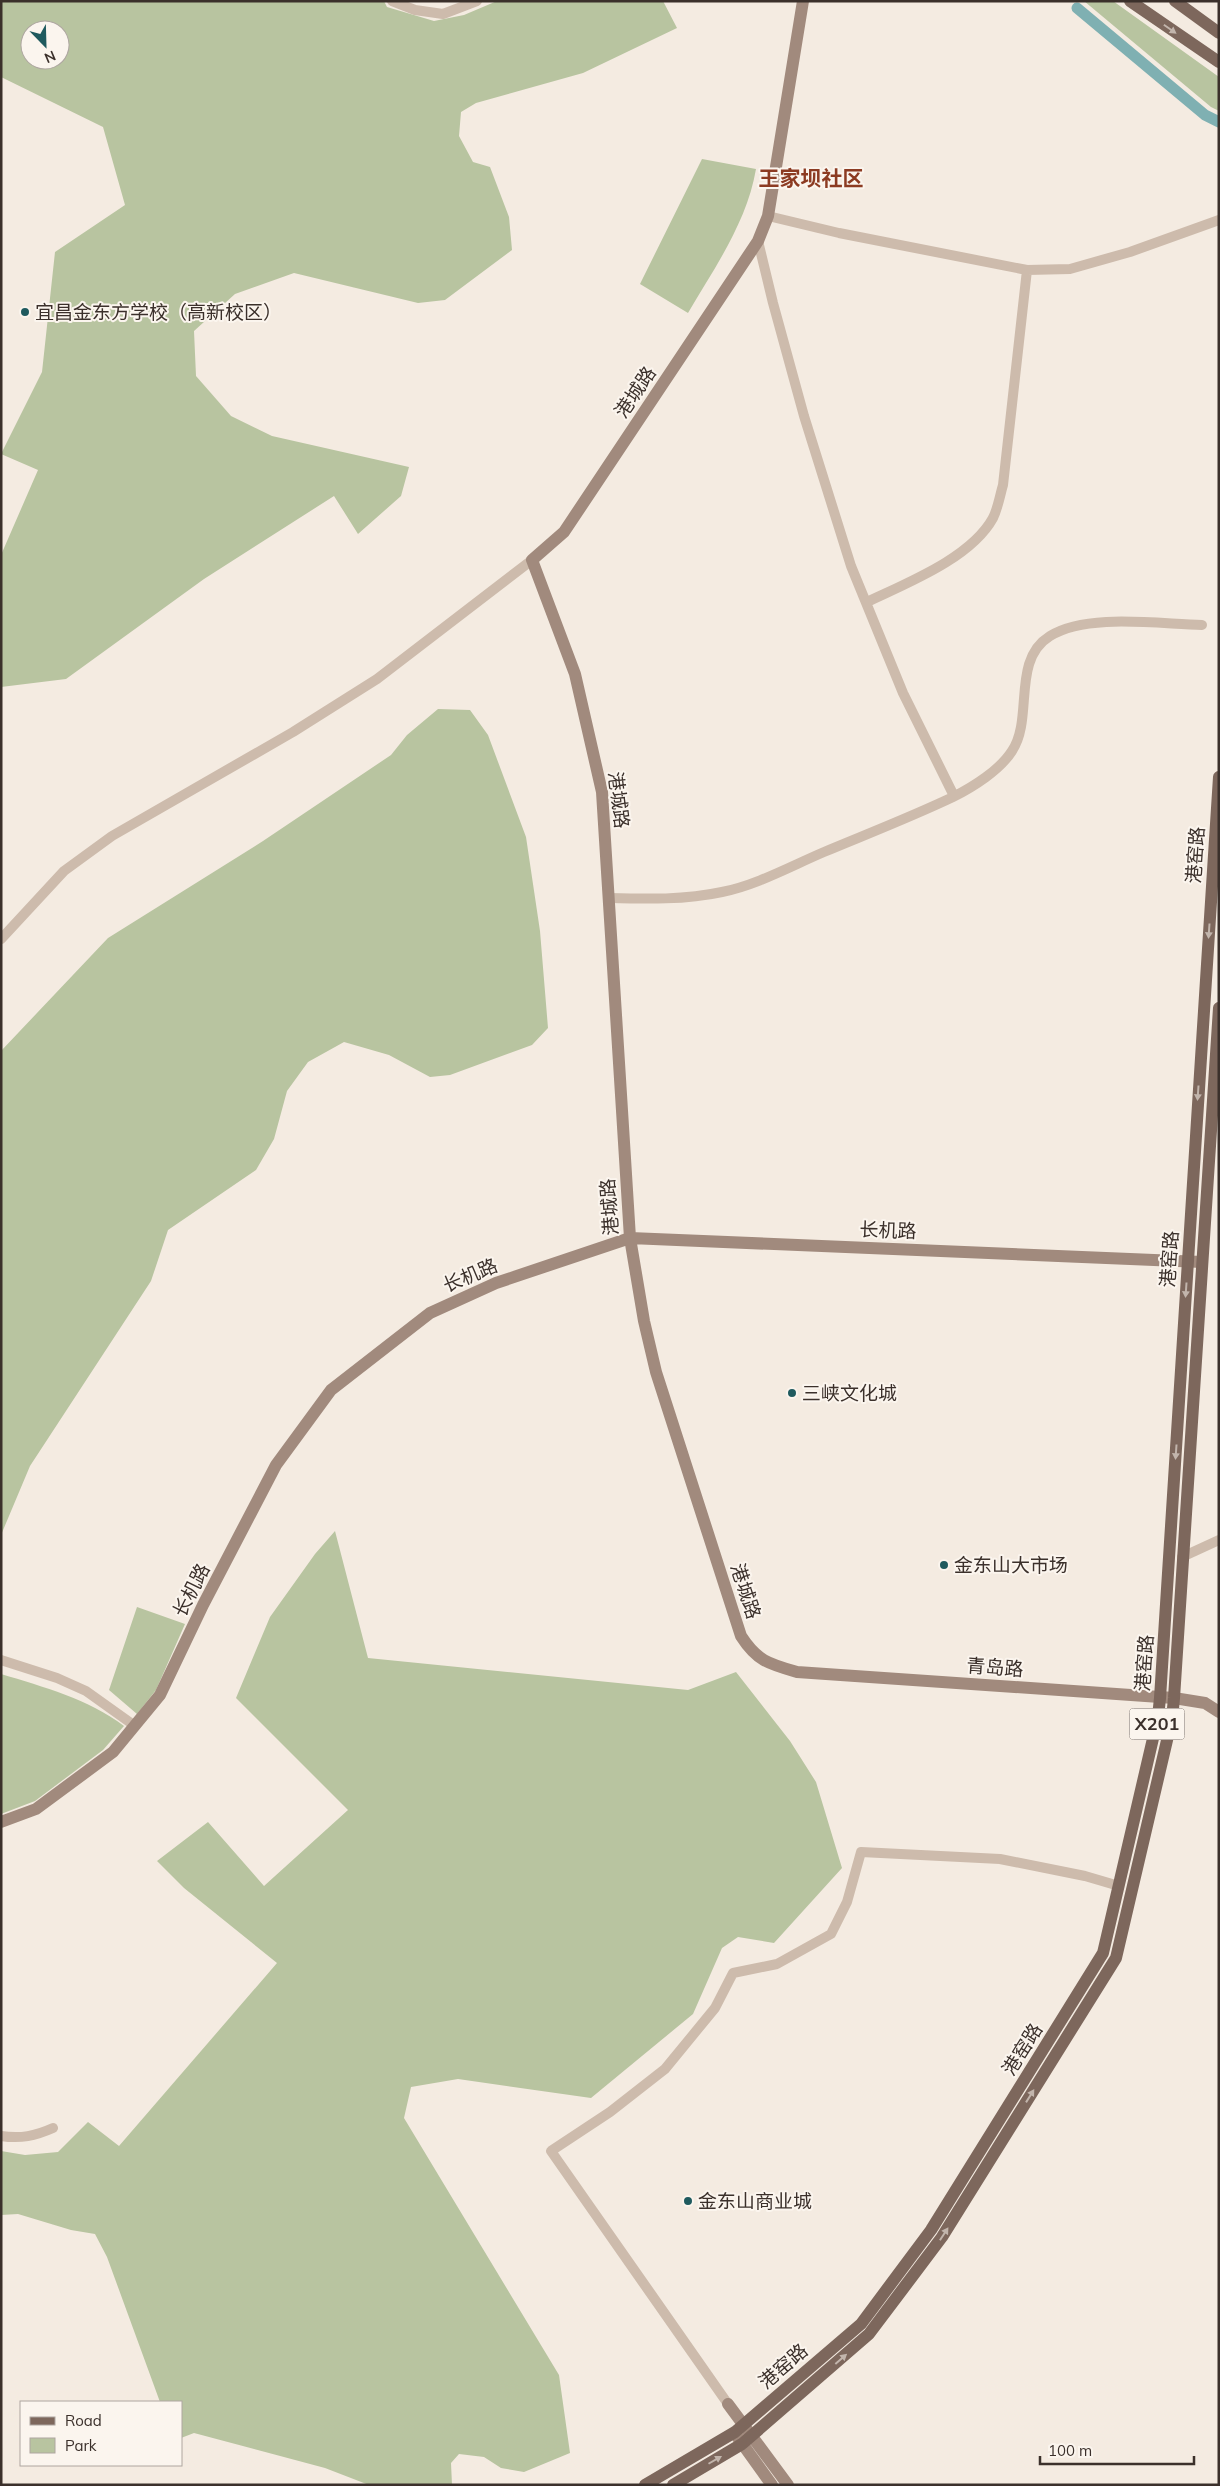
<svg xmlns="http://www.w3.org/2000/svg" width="1220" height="2486" font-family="Mulish,'Noto Sans SC',sans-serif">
	<rect width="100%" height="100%" fill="#f4ebe1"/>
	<path fill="#b8c4a0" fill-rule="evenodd" d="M 1,1 L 384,1 L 387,7 L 434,21 L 464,15 L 497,1 L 663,1 L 677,28 L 583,73 L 476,103 L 461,112 L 459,136 L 473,162 L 490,167 L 509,217 L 512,250 L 445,300 L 418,303 L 294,273 L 235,294 L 194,331 L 196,376 L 231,416 L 272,436 L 409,467 L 401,496 L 358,534 L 334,496 L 204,579 L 66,679 L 1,687 L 1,555 L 38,470 L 1,454 L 42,372 L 55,252 L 125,205 L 103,127 L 1,77 ZM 30,30 L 60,30 L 60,60 L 30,60 Z
		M 1084,1 L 1113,1 L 1219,77 L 1219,111 L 1211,107 Z
		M 702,159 L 756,169 C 747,222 715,267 688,313 L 640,284 Z
		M 438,709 L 470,710 L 488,735 L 526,837 L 540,931 L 548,1028 L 532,1045 L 450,1075 L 430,1077 L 389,1055 L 344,1042 L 308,1062 L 287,1091 L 274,1139 L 256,1170 L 168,1230 L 151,1281 L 30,1466 L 1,1535 L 1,1051 L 108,938 L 263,841 L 391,755 L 407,735 Z
		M 335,1531 L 368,1658 L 688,1690 L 736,1672 L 790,1741 L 816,1782 L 842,1868 L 774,1943 L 738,1937 L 722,1948 L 693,2014 L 591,2098 L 458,2079 L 411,2087 L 404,2118 L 559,2375 L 570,2453 L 524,2472 L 501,2468 L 484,2457 L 459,2454 L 451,2463 L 452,2485 L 369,2485 L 325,2468 L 194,2433 L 181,2438 L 181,2402 L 160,2402 L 107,2257 L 95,2234 L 71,2230 L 18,2214 L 1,2215 L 1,2151 L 25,2155 L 58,2152 L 88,2122 L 119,2146 L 277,1963 L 184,1888 L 157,1861 L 208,1822 L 264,1886 L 348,1810 L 236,1698 L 270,1617 L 315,1554 Z
		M 137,1607 L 185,1624 L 156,1690 L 137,1714 L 109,1690 Z
		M 1,1674 C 44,1687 88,1699 124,1726 L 103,1750 L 35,1801 L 1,1814 Z"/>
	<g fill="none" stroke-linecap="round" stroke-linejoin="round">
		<path stroke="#7fb0b2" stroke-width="11" d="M 1077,8 L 1205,115 L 1219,122"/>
		<path stroke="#cdbbac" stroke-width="10" d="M 392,1 L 415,10 L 443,14 L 477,1
			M 768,216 L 839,233 L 1027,270 L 1070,269 L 1130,252 L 1219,220
			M 758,241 L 773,303 L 804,416 L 851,566 L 903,693 L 954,796
			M 867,602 C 907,583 971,558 993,518 C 998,508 1000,495 1003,485 L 1027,270
			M 609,898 C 647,899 685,900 722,892 C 757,885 791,866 824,852 C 867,834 911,817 953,797 C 973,787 1000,770 1012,751 C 1034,718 1011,660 1050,636 C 1087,613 1158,624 1202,625
			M 1,939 L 64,871 L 112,836 L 293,732 L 377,679 L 532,560
			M 1182,1557 L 1219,1540
			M 1,1660 L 57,1678 L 86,1691 L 135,1726
			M 1,2136 C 21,2139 35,2136 53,2128
			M 728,2404 L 551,2151 L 610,2112 L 665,2069 L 715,2008 L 733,1973 L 777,1964 L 831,1934 L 847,1902 L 861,1852 L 1000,1859 L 1085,1876 L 1119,1886"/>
		<path stroke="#a18a7d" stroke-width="12" d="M 803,1 L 768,216 L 758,241 L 564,532 L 532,560 L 575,674 L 602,792 L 630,1238 L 644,1321 L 656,1372 L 741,1636 C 757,1661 769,1664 797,1672 L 1174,1698 L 1205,1703 L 1219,1712
			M 1,1822 L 36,1809 L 113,1752 L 160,1695 L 203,1605 L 276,1465 L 331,1390 L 430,1313 L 496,1283 L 630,1238 L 1202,1262
			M 728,2404 L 788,2485
			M 736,2435 L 772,2485"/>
		<path stroke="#7d675c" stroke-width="12" d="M 1130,1 L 1219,62
			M 1175,1 L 1219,33
			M 645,2485 L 735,2432 L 861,2324 L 931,2230 L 1103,1953 L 1158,1717 L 1160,1698 L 1219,777
			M 673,2485 L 742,2444 L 869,2334 L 942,2237 L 1116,1958 L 1172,1719 L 1174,1698 L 1219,1008"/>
	</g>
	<defs><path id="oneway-solid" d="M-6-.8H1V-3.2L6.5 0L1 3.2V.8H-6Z" transform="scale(1.25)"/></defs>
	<g fill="#c2b5ac">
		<use href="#oneway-solid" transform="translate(1170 29) rotate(35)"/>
		<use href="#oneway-solid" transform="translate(1209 931) rotate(94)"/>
		<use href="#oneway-solid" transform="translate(1198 1093) rotate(94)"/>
		<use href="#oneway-solid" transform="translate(1186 1290) rotate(94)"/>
		<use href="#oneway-solid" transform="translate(1176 1452) rotate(94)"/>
		<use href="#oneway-solid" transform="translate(1030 2096) rotate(-58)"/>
		<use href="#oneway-solid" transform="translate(944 2234) rotate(-57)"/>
		<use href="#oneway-solid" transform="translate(841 2359) rotate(-41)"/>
		<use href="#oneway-solid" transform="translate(715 2460) rotate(-30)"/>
	</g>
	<g fill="#1f5a5e" stroke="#fbf5ee" stroke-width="2">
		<circle cx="25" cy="312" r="5"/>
		<circle cx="792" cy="1393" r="5"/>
		<circle cx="944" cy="1565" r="5"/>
		<circle cx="688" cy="2201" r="5"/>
	</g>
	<g text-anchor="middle" stroke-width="4" stroke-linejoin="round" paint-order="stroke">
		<rect fill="#fbf5ee" stroke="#756b66" stroke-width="1" x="1129.5" y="1708.5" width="55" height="31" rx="4"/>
		<g font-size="18" font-weight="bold" fill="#3b302b">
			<text x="1157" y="1730">X201</text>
		</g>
		<g font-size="19" fill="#3b302b" stroke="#fbf5ee" text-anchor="start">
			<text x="35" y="319">宜昌金东方学校（高新校区）</text>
			<text x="802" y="1400">三峡文化城</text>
			<text x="954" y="1572">金东山大市场</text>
			<text x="698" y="2208">金东山商业城</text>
		</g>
		<g font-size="19" fill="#3b302b" stroke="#fbf5ee">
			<text transform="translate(635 392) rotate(-56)" y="7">港城路</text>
			<text transform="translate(619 800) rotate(83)" y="7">港城路</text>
			<text transform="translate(1195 855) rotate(-86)" y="7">港窑路</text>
			<text transform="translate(609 1207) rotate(-94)" y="7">港城路</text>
			<text transform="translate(888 1230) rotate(2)" y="7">长机路</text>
			<text transform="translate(1169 1259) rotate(-86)" y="7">港窑路</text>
			<text transform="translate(470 1275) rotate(-23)" y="7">长机路</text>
			<text transform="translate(191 1590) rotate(-63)" y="7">长机路</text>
			<text transform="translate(746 1591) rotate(72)" y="7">港城路</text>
			<text transform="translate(1144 1663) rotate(-86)" y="7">港窑路</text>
			<text transform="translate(995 1667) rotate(4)" y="7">青岛路</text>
			<text transform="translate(1022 2049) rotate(-58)" y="7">港窑路</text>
			<text transform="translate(783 2366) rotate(-41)" y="7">港窑路</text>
		</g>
		<g font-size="21" font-weight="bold" fill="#8c3b22" stroke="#fbf5ee">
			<text x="811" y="186">王家坝社区</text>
		</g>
	</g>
	<rect width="1220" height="2486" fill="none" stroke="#3b302b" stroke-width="5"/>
	<rect x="20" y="2401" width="162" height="65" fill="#fbf5ee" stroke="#aea6a0"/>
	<rect x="30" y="2417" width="25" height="8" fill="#7d675c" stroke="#aea6a0"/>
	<text x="65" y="2426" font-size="15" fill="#3b302b">Road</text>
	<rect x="30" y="2438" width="25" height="15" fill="#b8c4a0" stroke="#aea6a0"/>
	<text x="65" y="2451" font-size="15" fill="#3b302b">Park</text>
	<g transform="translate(45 45) rotate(157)"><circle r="24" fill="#fbf5ee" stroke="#aea6a0"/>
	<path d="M0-4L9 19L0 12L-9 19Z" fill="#1f5a5e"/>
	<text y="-8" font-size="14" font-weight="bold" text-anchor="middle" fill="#3b302b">N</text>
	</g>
	<path d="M1040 2456v8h154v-8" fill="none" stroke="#3b302b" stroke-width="2.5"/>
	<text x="1048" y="2456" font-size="15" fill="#3b302b" stroke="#fbf5ee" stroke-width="4" paint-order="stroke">100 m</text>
</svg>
